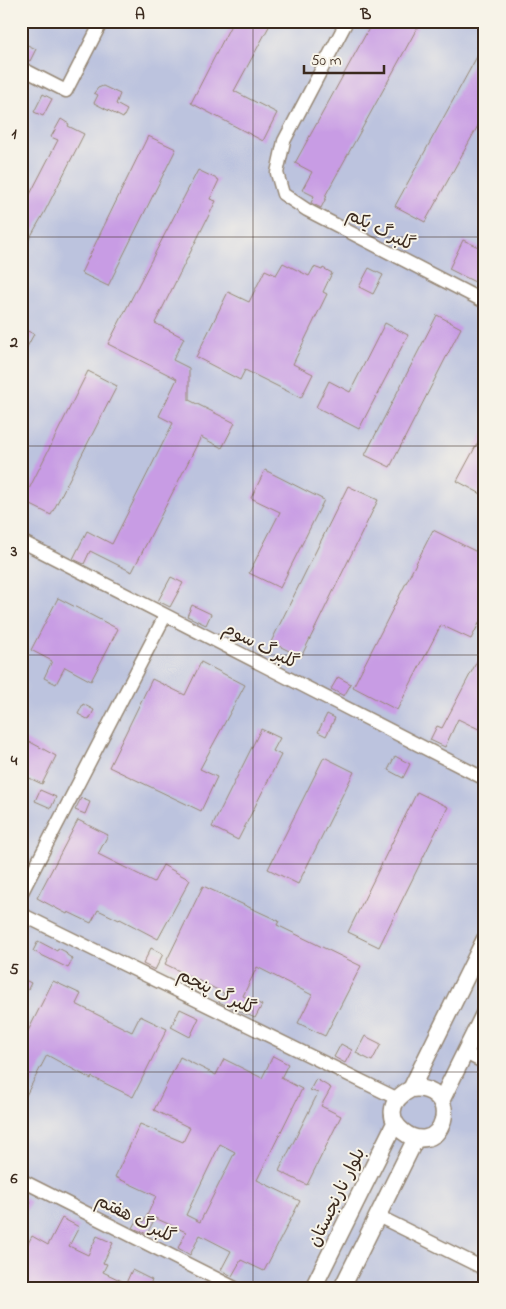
<svg xmlns="http://www.w3.org/2000/svg" width="506" height="1309" font-family="'Indie Flower','Playpen Sans Arabic',sans-serif">
	<rect width="100%" height="100%" fill="#f7f3e8"/>
	<filter id="ink" filterUnits="userSpaceOnUse"><feTurbulence type="fractalNoise" baseFrequency=".02" numOctaves="2"/><feDisplacementMap in="SourceGraphic" scale="10" xChannelSelector="R" yChannelSelector="G"/><feConvolveMatrix kernelMatrix="1 2 1 2 8 2 1 2 1" color-interpolation-filters="sRGB"/></filter>
	<filter id="wash" filterUnits="userSpaceOnUse"><feTurbulence type="fractalNoise" baseFrequency=".0096" numOctaves="4" result="noise"/><feDisplacementMap in="SourceGraphic" scale="20" xChannelSelector="R" yChannelSelector="G"/><feGaussianBlur stdDeviation="1.12" result="paint"/><feColorMatrix in="noise" values="0 0 0 0 0 0 0 0 0 0 0 0 0 0 0 0 0 1.4 0 .05"/><feComposite in="paint" operator="in"/></filter>
	<g filter="url(#wash)">
		<rect width="100%" height="100%" fill="#f1e4ca"/>
		<path fill="#bcc3de" d="M 21,21 L 485,21 L 485,1288 L 21,1288 Z"/>
		<g id="blocks">
			<path fill="#c89ce4" fill-rule="evenodd" d="M 233,21 L 272,21 L 234,91 L 277,113 L 263,141 L 191,103 Z
				M 373,21 L 421,21 L 325,196 L 327,196 L 321,208 L 311,203 L 314,196 L 302,190 L 312,172 L 295,163 Z
				M 21,42 L 36,49 L 30,61 L 21,57 Z
				M 485,42 L 485,113 L 425,222 L 395,206 Z
				M 103,86 L 120,94 L 116,104 L 127,110 L 123,118 L 94,103 L 98,95 L 94,93 L 98,88 Z
				M 43,94 L 52,99 L 43,116 L 34,112 Z
				M 61,119 L 69,124 L 68,126 L 84,134 L 44,213 L 28,241 L 21,238 L 21,217 L 28,205 L 25,204 L 58,140 L 51,137 Z
				M 148,136 L 176,149 L 108,286 L 81,273 Z
				M 198,170 L 219,180 L 210,199 L 216,201 L 155,323 L 184,338 L 173,360 L 189,368 L 189,400 L 235,423 L 222,448 L 201,437 L 132,572 L 90,551 L 84,564 L 73,559 L 87,531 L 112,544 L 173,423 L 159,416 L 177,379 L 108,344 Z
				M 463,240 L 485,250 L 485,287 L 449,269 Z
				M 283,263 L 309,276 L 314,267 L 322,270 L 323,268 L 332,273 L 323,292 L 327,294 L 293,364 L 313,374 L 301,398 L 245,370 L 240,380 L 196,357 L 228,292 L 249,302 L 265,270 L 276,275 Z
				M 369,268 L 383,275 L 373,294 L 359,287 Z
				M 437,315 L 461,328 L 390,467 L 365,455 Z
				M 385,323 L 408,335 L 359,429 L 316,407 L 329,381 L 350,392 Z
				M 21,328 L 34,334 L 21,358 Z
				M 88,371 L 117,386 L 51,515 L 23,501 Z
				M 485,429 L 485,496 L 457,481 Z
				M 265,470 L 324,500 L 280,588 L 249,573 L 280,512 L 251,498 Z
				M 348,486 L 378,500 L 301,657 L 271,642 Z
				M 433,530 L 485,556 L 485,612 L 471,639 L 441,625 L 397,710 L 353,687 Z
				M 171,577 L 183,583 L 170,607 L 158,601 Z
				M 58,598 L 118,629 L 91,681 L 65,667 L 56,684 L 44,678 L 52,661 L 31,650 Z
				M 192,605 L 211,614 L 206,625 L 187,616 Z
				M 485,646 L 485,732 L 458,719 L 445,747 L 430,740 L 437,726 L 442,728 Z
				M 201,662 L 245,685 L 200,769 L 217,777 L 201,811 L 109,767 L 152,679 L 185,695 Z
				M 338,677 L 351,684 L 344,696 L 331,689 Z
				M 83,704 L 94,710 L 89,720 L 78,714 Z
				M 327,714 L 335,718 L 326,736 L 318,732 Z
				M 261,729 L 280,738 L 273,751 L 281,755 L 238,840 L 212,827 Z
				M 21,737 L 56,756 L 42,784 L 21,774 Z
				M 395,756 L 410,764 L 403,778 L 388,770 Z
				M 324,757 L 354,772 L 298,884 L 268,869 Z
				M 40,790 L 56,797 L 51,808 L 35,801 Z
				M 417,792 L 448,807 L 379,947 L 348,932 Z
				M 81,798 L 90,802 L 85,814 L 75,810 Z
				M 78,820 L 108,835 L 98,854 L 154,882 L 163,865 L 190,880 L 158,939 L 120,919 L 119,920 L 98,910 L 91,923 L 68,912 L 67,914 L 37,898 Z
				M 203,886 L 279,921 L 277,925 L 361,966 L 325,1036 L 298,1023 L 312,995 L 257,967 L 243,996 L 262,1005 L 255,1018 L 219,1002 L 224,993 L 165,964 Z
				M 38,941 L 57,951 L 58,948 L 66,952 L 67,955 L 73,959 L 68,968 L 33,951 Z
				M 151,948 L 163,954 L 155,970 L 143,964 Z
				M 21,978 L 31,983 L 21,1003 Z
				M 53,981 L 81,994 L 76,1004 L 132,1032 L 140,1016 L 167,1029 L 133,1097 L 92,1077 L 91,1079 L 47,1055 L 21,1105 L 21,1045 Z
				M 180,1009 L 199,1018 L 190,1037 L 171,1027 Z
				M 365,1036 L 381,1044 L 372,1061 L 356,1053 Z
				M 341,1044 L 352,1050 L 345,1063 L 334,1057 Z
				M 273,1056 L 288,1064 L 281,1078 L 302,1089 L 257,1180 L 300,1201 L 264,1271 L 241,1260 L 232,1276 L 221,1270 L 231,1251 L 200,1235 L 190,1255 L 178,1248 L 186,1232 L 155,1218 L 147,1234 L 133,1228 L 138,1219 L 144,1222 L 156,1196 L 115,1177 L 140,1124 L 183,1142 L 190,1128 L 154,1110 L 180,1057 L 216,1075 L 224,1059 L 262,1078 ZM 220,1144 L 235,1152 L 200,1222 L 186,1215 Z
				M 316,1079 L 331,1088 L 321,1106 L 341,1116 L 307,1185 L 279,1171 L 318,1093 L 310,1090 Z
				M 21,1197 L 31,1202 L 21,1220 Z
				M 62,1218 L 79,1227 L 69,1246 L 88,1255 L 97,1236 L 113,1243 L 103,1263 L 107,1264 L 103,1272 L 126,1283 L 132,1270 L 152,1280 L 148,1288 L 21,1288 L 21,1256 L 32,1236 L 48,1245 Z"/>
		</g>
	</g>
	<g filter="url(#ink)">
		<use href="#blocks" fill-opacity="0" stroke="#968774" stroke-width="1"/>
		<g fill="none" stroke-linecap="round" stroke-linejoin="round">
			<defs>
				<path id="minor" d="M 347,21 L 284,141 L 277,173 L 283,194 L 307,210 L 485,302
					M 21,68 L 66,91 L 102,21
					M 21,541 L 485,779
					M 21,894 L 165,616
					M 21,914 L 398,1099
					M 465,1053 L 485,1063
					M 21,1180 L 235,1288
					M 378,1216 L 485,1269"/>
				<path id="tertiary" d="M 411,1089 C 430,1086 448,1099 443,1120 C 430,1166 360,1115 411,1089 L 485,939
					M 441,1101 L 485,1012
					M 313,1288 L 395,1123
					M 342,1288 L 416,1138"/>
			</defs>
			<use href="#minor" stroke="#968774" stroke-width="15"/>
			<use href="#tertiary" stroke="#968774" stroke-width="19"/>
			<use href="#minor" stroke="#fff" stroke-width="12"/>
			<use href="#tertiary" stroke="#fff" stroke-width="16"/>
		</g>
	</g>
	<path fill="none" stroke="#3b2a1e" stroke-width="1" stroke-opacity="0.55" d="M 253,21 L 253,1288M 21,237 L 485,237M 21,446 L 485,446M 21,655 L 485,655M 21,864 L 485,864M 21,1072 L 485,1072"/>
	<g text-anchor="middle" stroke-width="4" stroke-linejoin="round" paint-order="stroke">
		<g font-size="18" fill="#3b2a1e" stroke="#f7f3e8">
			<text transform="translate(381 229) rotate(27)" y="6">گلبرگ یکم</text>
			<text transform="translate(261 645) rotate(27)" y="6">گلبرگ سوم</text>
			<text transform="translate(217 991) rotate(26)" y="6">گلبرگ پنجم</text>
			<text transform="translate(336 1197) rotate(-64)" y="6">بلوار نارنجستان</text>
			<text transform="translate(136 1218) rotate(27)" y="6">گلبرگ هفتم</text>
		</g>
	</g>
	<rect width="506" height="1309" fill="none" stroke="#f7f3e8" stroke-width="55"/>
	<path d="M304 65v8h80v-8" fill="none" stroke="#3b2a1e" stroke-width="2.5"/>
	<text x="311" y="65" font-size="15" fill="#3b2a1e" stroke="#f7f3e8" stroke-width="4" paint-order="stroke">50 m</text>
	<rect x="28" y="28" width="450" height="1254" fill="none" stroke="#3b2a1e" stroke-width="2"/>
	<g font-size="16" text-anchor="middle" font-weight="bold" fill="#3b2a1e">
		<text x="140" y="19">A</text>
		<text x="366" y="19">B</text>
		<text x="14" y="138">1</text>
		<text x="14" y="347">2</text>
		<text x="14" y="556">3</text>
		<text x="14" y="765">4</text>
		<text x="14" y="974">5</text>
		<text x="14" y="1183">6</text>
	</g>
</svg>
